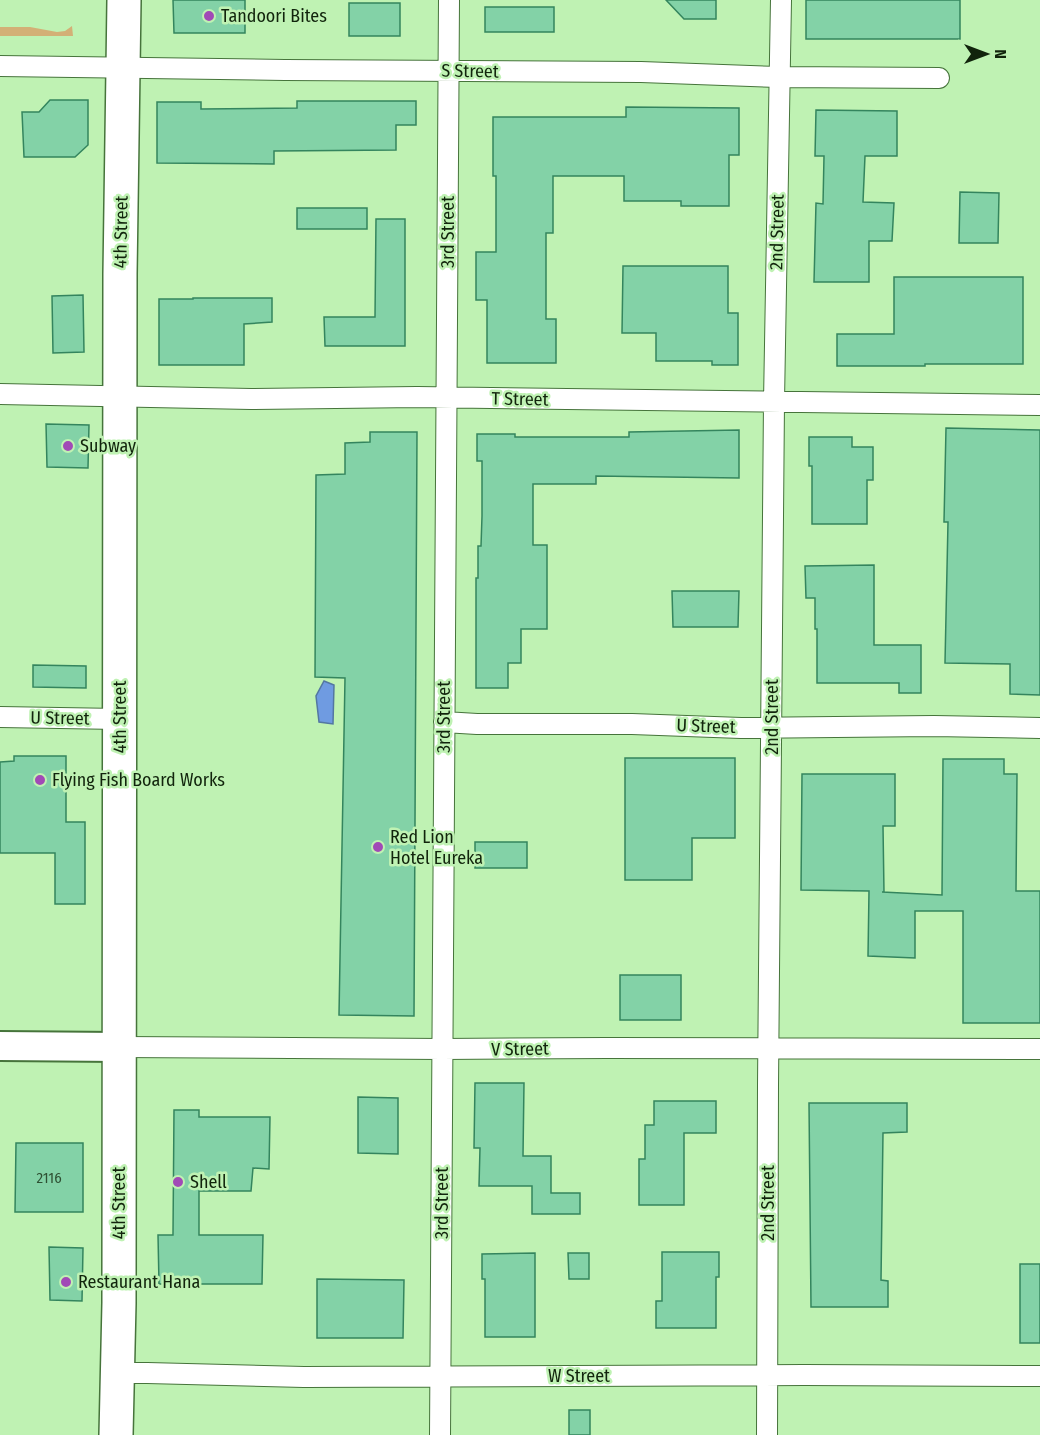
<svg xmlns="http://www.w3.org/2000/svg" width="1040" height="1435" font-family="'Fira Sans Condensed',sans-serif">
	<rect width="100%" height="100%" fill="#bff2b3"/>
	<path fill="#d3b076" d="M 72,26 L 73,36 L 0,36 L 0,27 L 30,27 L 57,32 L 65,31 Z"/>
	<path fill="#6f9be1" stroke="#5377a1" stroke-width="1.5" d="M 324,681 L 334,685 L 333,724 L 319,722 L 316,696 Z"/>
	<path fill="#83d2a7" stroke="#34855e" stroke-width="1.5" d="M 173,0 L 245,0 L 245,33 L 174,33 Z
		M 666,0 L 716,0 L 716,19 L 684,19 Z
		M 806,0 L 960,0 L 960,39 L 806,39 Z
		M 349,3 L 400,3 L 400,36 L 349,36 Z
		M 485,7 L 554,7 L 554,32 L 485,32 Z
		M 50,100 L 88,100 L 88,145 L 75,157 L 24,157 L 22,112 L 39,112 Z
		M 297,101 L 416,101 L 416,125 L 396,125 L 396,150 L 274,151 L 274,164 L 157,163 L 157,102 L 201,102 L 201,109 L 297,108 Z
		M 626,107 L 739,108 L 739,155 L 729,155 L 729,206 L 681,206 L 681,201 L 624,201 L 624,176 L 553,176 L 553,233 L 546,233 L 546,319 L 556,319 L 556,363 L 487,363 L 487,300 L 476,300 L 476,252 L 496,252 L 496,176 L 493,176 L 493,117 L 626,117 Z
		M 816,110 L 897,111 L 897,156 L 865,156 L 863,202 L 894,203 L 892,241 L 869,241 L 869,282 L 814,282 L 816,203 L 823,204 L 824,156 L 815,156 Z
		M 960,192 L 999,193 L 998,243 L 959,243 Z
		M 297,208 L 367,208 L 367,229 L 297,229 Z
		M 376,219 L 405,219 L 405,346 L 325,346 L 324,317 L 375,317 Z
		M 623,266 L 728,266 L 728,313 L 738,313 L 738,365 L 712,365 L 712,361 L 656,361 L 656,333 L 622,333 Z
		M 894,277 L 1023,277 L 1023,364 L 925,364 L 925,366 L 837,366 L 837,334 L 894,334 Z
		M 83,295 L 84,352 L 53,353 L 52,296 Z
		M 193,298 L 272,298 L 272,322 L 244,324 L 244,365 L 159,365 L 159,299 L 193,299 Z
		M 46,424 L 89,425 L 88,468 L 47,467 Z
		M 946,428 L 1040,430 L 1040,695 L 1010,694 L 1010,664 L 945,663 L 948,522 L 944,522 Z
		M 739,430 L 739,478 L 596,476 L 596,484 L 533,484 L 533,545 L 547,545 L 547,629 L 521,629 L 521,663 L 508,663 L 508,688 L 476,688 L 476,578 L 478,578 L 478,546 L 481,546 L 482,516 L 482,461 L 477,461 L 477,434 L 515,434 L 515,437 L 629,437 L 629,432 Z
		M 370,432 L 417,432 L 414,1016 L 339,1015 L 345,678 L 315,677 L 316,475 L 345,474 L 345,443 L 370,442 Z
		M 809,437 L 852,437 L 852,447 L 873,447 L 873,480 L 867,480 L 867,524 L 812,524 L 812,466 L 809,466 Z
		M 874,565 L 874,645 L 921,645 L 921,693 L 899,693 L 899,683 L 817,683 L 817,629 L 815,629 L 815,598 L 806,598 L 805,566 Z
		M 672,591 L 739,591 L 738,627 L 673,627 Z
		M 33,665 L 86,666 L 86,688 L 33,687 Z
		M 14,756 L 66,756 L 66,822 L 85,822 L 85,904 L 55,904 L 55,853 L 0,853 L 0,762 L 14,761 Z
		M 625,758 L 735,758 L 735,838 L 692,838 L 692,880 L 625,880 Z
		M 943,759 L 1004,759 L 1004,774 L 1017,774 L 1016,891 L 1040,891 L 1040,1023 L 963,1023 L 963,911 L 915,911 L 915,958 L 868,956 L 869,891 L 801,890 L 802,774 L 895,774 L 895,826 L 883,826 L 884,892 L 882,892 L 942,895 Z
		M 475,842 L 527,842 L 527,868 L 475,868 Z
		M 620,975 L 681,975 L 681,1020 L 620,1020 Z
		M 475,1083 L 524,1083 L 523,1156 L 551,1156 L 551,1193 L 580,1193 L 580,1214 L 532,1214 L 532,1186 L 479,1186 L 480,1148 L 474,1148 Z
		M 358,1097 L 398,1098 L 398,1154 L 358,1153 Z
		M 654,1101 L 716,1101 L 716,1133 L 684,1133 L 684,1205 L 639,1205 L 639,1159 L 645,1159 L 645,1125 L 654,1125 Z
		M 809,1103 L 907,1103 L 907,1132 L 883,1133 L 881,1280 L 888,1281 L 888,1307 L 811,1307 Z
		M 174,1110 L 199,1110 L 199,1117 L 270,1117 L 269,1169 L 253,1168 L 251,1191 L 199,1191 L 199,1235 L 263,1235 L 262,1284 L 159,1284 L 158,1235 L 173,1235 Z
		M 16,1143 L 83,1143 L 83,1212 L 15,1212 Z
		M 49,1247 L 83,1248 L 82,1301 L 50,1300 Z
		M 662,1252 L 719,1252 L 719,1277 L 716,1277 L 716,1328 L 656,1328 L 656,1301 L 662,1301 Z
		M 535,1253 L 535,1337 L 485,1337 L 485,1279 L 482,1279 L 482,1254 Z
		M 568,1253 L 589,1253 L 589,1279 L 569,1279 Z
		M 1020,1264 L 1040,1264 L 1040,1343 L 1020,1343 Z
		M 317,1279 L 404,1280 L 403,1338 L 317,1338 Z
		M 569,1410 L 590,1410 L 590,1435 L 569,1435 Z"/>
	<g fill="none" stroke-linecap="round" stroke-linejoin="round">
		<defs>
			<path id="street" d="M 0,66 L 285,70 L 641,72 L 779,77 L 939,78
				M 0,394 L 251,399 L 417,397 L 1040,405
				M 0,717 L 119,719
				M 444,722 L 477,724 L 632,724 L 741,728 L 934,726 L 1040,728
				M 119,1047 L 442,1049 L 607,1048 L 1040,1049
				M 117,1373 L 147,1373 L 304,1377 L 804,1375 L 1040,1376
				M 440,1435 L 449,0
				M 767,1435 L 768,1085 L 774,402 L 781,0"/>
			<path id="secondary" d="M 0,1046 L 119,1047"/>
			<path id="highway" d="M 116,1435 L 119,1303 L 120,274 L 124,0"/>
		</defs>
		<use href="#street" stroke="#46743b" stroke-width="22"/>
		<use href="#secondary" stroke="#46743b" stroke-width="32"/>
		<use href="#highway" stroke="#46743b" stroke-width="36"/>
		<use href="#street" stroke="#fff" stroke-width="20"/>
		<use href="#secondary" stroke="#fff" stroke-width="28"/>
		<use href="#highway" stroke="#fff" stroke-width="33"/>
	</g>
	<g fill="#a14ab6" stroke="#bff2b3" stroke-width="2">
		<circle cx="209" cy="16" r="6"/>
		<circle cx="68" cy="446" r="6"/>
		<circle cx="40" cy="780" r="6"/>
		<circle cx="378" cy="847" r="6"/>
		<circle cx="178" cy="1182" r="6"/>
		<circle cx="66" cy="1282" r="6"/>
	</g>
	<g text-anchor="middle" stroke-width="5" stroke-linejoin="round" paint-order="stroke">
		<g font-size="15" fill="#2e5033">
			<text x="49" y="1183">2116</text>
		</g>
		<g font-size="18" fill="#11240c" stroke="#bff2b3" text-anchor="start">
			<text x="221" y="22">Tandoori Bites</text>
			<text x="80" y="452">Subway</text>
			<text x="52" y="786">Flying Fish Board Works</text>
			<text x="390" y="843">Red Lion<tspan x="390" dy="21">Hotel Eureka</tspan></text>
			<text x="190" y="1188">Shell</text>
			<text x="78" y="1288">Restaurant Hana</text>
		</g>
		<g font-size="18" fill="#11240c" stroke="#bff2b3">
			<text transform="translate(470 71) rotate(1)" y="6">S Street</text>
			<text transform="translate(121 232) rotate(-89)" y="6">4th Street</text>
			<text transform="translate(448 232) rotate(-90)" y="6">3rd Street</text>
			<text transform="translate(777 232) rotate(-89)" y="6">2nd Street</text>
			<text transform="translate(520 399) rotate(1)" y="6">T Street</text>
			<text transform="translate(120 717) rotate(-90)" y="6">4th Street</text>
			<text transform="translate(444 717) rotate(-90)" y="6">3rd Street</text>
			<text transform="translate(772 717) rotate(-90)" y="6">2nd Street</text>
			<text transform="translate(60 718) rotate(1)" y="6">U Street</text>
			<text transform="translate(706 726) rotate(2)" y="6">U Street</text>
			<text transform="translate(520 1049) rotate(-1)" y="6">V Street</text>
			<text transform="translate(119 1203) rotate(-90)" y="6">4th Street</text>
			<text transform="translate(442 1203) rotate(-90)" y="6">3rd Street</text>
			<text transform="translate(768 1203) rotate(-90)" y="6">2nd Street</text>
			<text x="579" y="1382">W Street</text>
		</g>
	</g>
	<g transform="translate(986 54) rotate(90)" stroke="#bff2b3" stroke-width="4.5" paint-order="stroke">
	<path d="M0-4.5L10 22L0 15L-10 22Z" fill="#11240c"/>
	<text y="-9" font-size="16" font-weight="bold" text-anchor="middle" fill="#11240c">N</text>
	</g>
</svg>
